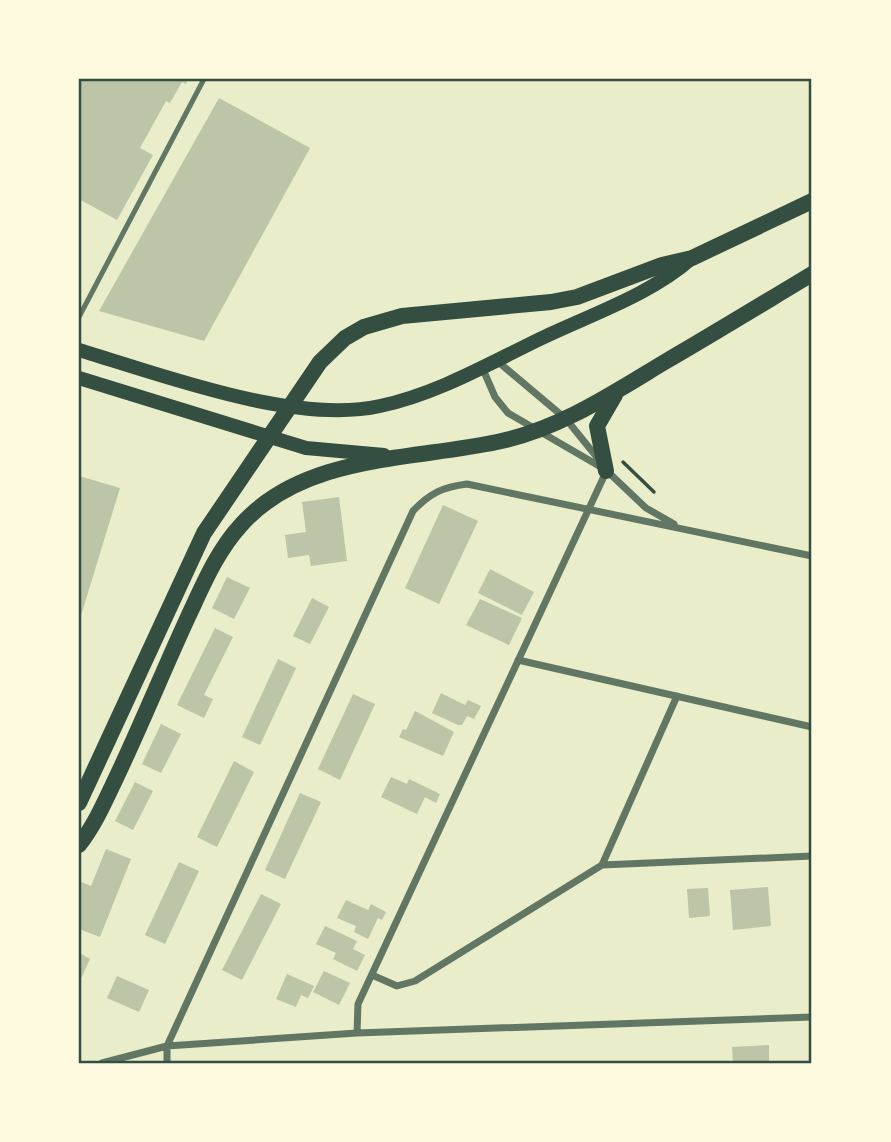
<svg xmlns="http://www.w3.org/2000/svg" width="891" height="1142" font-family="'Fira Sans Condensed',sans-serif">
	<rect width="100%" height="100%" fill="#e9edc9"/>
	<path fill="#bcc5a7" d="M 79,79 L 188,79 L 186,84 L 182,82 L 170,103 L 166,101 L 140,148 L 153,155 L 117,220 L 79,199 Z
		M 219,98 L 310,148 L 204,341 L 99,311 Z
		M 79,476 L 120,488 L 79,622 Z
		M 339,497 L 347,561 L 311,566 L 309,555 L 288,558 L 285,535 L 306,532 L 302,502 Z
		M 443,505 L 478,521 L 439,604 L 405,588 Z
		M 490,569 L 534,592 L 522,615 L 478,593 Z
		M 227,577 L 250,588 L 234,619 L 212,608 Z
		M 312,598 L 329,607 L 310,644 L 293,636 Z
		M 480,599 L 522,618 L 509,645 L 466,625 Z
		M 215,628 L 233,637 L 204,695 L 213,699 L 204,718 L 177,705 Z
		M 278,659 L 296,668 L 260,745 L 242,737 Z
		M 441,693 L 465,705 L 468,700 L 481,706 L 474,719 L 467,716 L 462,725 L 458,725 L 432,713 Z
		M 353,694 L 375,704 L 340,780 L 318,769 Z
		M 415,711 L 454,732 L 443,756 L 399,737 L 403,729 L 406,730 Z
		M 161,724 L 181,734 L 161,773 L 142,764 Z
		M 234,761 L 254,772 L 217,847 L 197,837 Z
		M 391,777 L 407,784 L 409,779 L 440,794 L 436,803 L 425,797 L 417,814 L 381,797 Z
		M 135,782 L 153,791 L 133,830 L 115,821 Z
		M 300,793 L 321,802 L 285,879 L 265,870 Z
		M 106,849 L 131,859 L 100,937 L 79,929 L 79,881 L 91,886 Z
		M 179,862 L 199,871 L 165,944 L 145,935 Z
		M 768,887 L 771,926 L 733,930 L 730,890 Z
		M 708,888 L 710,916 L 689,918 L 687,889 Z
		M 261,894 L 281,904 L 242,980 L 222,970 Z
		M 346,900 L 368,910 L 371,904 L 386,912 L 382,920 L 378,918 L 368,939 L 354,932 L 356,926 L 337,918 Z
		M 325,926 L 357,941 L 353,949 L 365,955 L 357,971 L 333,959 L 336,953 L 316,944 Z
		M 79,953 L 90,959 L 79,983 Z
		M 324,971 L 350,983 L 339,1005 L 313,992 Z
		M 287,974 L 314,986 L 308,998 L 301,995 L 296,1007 L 276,999 Z
		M 117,976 L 149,990 L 139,1012 L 107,998 Z
		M 769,1045 L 769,1063 L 733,1063 L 732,1047 Z"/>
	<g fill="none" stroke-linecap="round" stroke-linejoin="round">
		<path stroke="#344e41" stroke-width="3.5" d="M 623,462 L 654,492"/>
		<path stroke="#617663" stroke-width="5" d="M 79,317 L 204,79"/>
		<path stroke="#617663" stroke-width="7" d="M 496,360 L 566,419 L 600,461
			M 482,367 L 495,397 L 508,413 L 606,470
			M 607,471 L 646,508 L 674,524
			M 518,660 L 812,727
			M 602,865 L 677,696
			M 372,975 L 397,986 L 415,981 L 602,865 L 812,856
			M 357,1033 L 358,1004 L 606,472
			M 102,1063 L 167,1046 L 357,1033 L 812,1017
			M 167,1063 L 167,1046 L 178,1022 L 413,511 C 430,493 443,487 467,484 L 812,556"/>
		<path stroke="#344e41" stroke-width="14" d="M 79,350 C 162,375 295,425 380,406 C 437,394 490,363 542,338 C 592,314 650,295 692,258
			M 79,378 L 306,448 L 384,455"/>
		<path stroke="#344e41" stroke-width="16" d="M 606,471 L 597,426 L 615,395
			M 79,803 L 204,533 L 320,362 L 345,338 L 364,327 L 402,316 L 551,302 L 577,297 L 662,265 L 692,258 L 812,201
			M 79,845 C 95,825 106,799 117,776 C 142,723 164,669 188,617 C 203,585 217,551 241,525 C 303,455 412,460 497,442 C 557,430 610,395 663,363 C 713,334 762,304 812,274"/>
	</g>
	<rect width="891" height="1142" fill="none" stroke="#fefae0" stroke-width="161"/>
	<rect x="80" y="80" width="730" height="982" fill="none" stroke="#344e41" stroke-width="2.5"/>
</svg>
